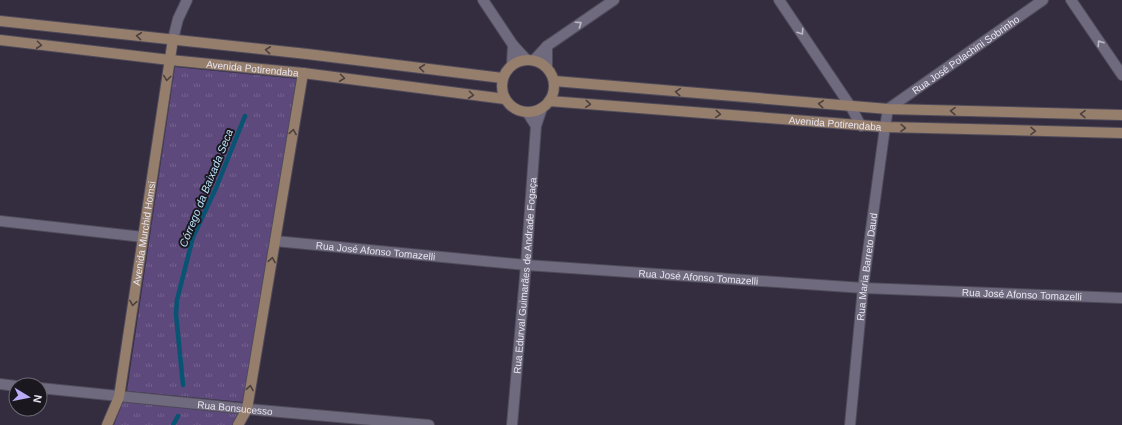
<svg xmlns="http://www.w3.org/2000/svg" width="1122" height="425" font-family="Arial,sans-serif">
	<defs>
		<pattern id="grass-tufts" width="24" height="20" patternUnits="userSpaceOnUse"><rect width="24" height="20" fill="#5d497c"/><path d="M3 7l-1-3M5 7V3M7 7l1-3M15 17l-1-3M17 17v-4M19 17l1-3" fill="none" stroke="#74638f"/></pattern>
	</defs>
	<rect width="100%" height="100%" fill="#332d3f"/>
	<path fill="url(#grass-tufts)" d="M 175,67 L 298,79 L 243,402 L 127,391 Z
		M 123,402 L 239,414 L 233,425 L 114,425 Z"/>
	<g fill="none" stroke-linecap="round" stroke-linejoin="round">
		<path stroke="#085472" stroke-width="4.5" d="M 183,385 L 176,314 L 177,300 L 193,237 L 216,188 L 245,116
			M 173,425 L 178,416"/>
		<defs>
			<g id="street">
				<path d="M 483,0 L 513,45 L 526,59"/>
				<path d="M 779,0 L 851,107 L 861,126"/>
				<path d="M 1071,0 L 1122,75"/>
				<path d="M 173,39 L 178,19 L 187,0"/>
				<path d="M 547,46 L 547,67"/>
				<path d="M 534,60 L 547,46 L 614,0"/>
				<path d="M 512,64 L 513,45"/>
				<path d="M 527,112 L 536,126"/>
				<path d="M 0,221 L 143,237"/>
				<path id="s1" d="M 275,241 L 526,265 L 863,288 L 1122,298"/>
				<path d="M 0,384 L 16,386"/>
				<path id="s2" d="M 40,388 L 247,409 L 429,425"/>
				<path id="s3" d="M 512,425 L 526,265 L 536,126 L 542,108"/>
				<path id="s4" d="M 850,425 L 863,288 L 885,127 L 888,109 L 1043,0"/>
			</g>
			<g id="secondary">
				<path d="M 0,21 L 307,54 L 502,78"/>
				<path id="s5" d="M 0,40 L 170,60 L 303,73 L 505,99"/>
				<circle cx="528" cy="86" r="26"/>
				<path d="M 554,81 L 888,109 L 1122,115"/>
				<path id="s6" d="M 549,101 L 885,127 L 1122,133"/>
				<path id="s7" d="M 107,425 L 119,397 L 173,39"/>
				<path d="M 238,425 L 247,409 L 303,73"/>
			</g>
		</defs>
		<use href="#street" stroke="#504b5a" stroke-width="12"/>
		<use href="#secondary" stroke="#504b5a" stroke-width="12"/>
		<use href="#street" stroke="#706a7e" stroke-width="10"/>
		<use href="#secondary" stroke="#967e6c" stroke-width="10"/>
	</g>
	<defs><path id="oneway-chevron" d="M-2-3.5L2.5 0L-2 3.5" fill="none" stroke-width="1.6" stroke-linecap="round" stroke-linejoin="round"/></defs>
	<g stroke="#bdb9c7">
		<use href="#oneway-chevron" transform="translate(579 24) rotate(-34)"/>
		<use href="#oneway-chevron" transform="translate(801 32) rotate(56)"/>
		<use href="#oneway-chevron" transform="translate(1100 43) rotate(-124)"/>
	</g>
	<g stroke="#4c403e">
		<use href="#oneway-chevron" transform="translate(139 36) rotate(-174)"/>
		<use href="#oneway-chevron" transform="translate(39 45) rotate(7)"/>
		<use href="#oneway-chevron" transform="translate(268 50) rotate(-174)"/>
		<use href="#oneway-chevron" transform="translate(422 68) rotate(-173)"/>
		<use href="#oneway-chevron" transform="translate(167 78) rotate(98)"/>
		<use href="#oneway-chevron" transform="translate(342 78) rotate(7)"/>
		<use href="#oneway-chevron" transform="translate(678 92) rotate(-175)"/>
		<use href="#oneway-chevron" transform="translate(471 95) rotate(7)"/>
		<use href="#oneway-chevron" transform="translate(588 104) rotate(5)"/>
		<use href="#oneway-chevron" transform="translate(821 104) rotate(-175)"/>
		<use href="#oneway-chevron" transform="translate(953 111) rotate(-179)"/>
		<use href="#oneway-chevron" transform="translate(718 114) rotate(5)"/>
		<use href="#oneway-chevron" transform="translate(1083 114) rotate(-179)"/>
		<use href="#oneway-chevron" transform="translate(903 128) rotate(1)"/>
		<use href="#oneway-chevron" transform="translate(1033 131) rotate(1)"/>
		<use href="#oneway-chevron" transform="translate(293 132) rotate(-81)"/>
		<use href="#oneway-chevron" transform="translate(272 260) rotate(-80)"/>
		<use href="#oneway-chevron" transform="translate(133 303) rotate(99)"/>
		<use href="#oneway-chevron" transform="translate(250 388) rotate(-80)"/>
	</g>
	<g text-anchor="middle" stroke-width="4" stroke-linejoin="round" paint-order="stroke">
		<g font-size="10" fill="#e7e4ef" stroke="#1a171f">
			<text dy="4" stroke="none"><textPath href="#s4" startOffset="413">Rua José Polachini Sobrinho</textPath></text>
			<text dy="4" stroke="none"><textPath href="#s5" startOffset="254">Avenida Potirendaba</textPath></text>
			<text dy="4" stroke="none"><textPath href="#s6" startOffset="287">Avenida Potirendaba</textPath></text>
			<text dy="4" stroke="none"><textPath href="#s7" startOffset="196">Avenida Murchid Homsi</textPath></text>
			<text dy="4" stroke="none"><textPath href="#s1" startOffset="101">Rua José Afonso Tomazelli</textPath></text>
			<text dy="4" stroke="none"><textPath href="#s4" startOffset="159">Rua Maria Barreto Daud</textPath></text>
			<text dy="4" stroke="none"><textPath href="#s3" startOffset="150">Rua Edurval Guimarães de Andrade Fogaça</textPath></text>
			<text dy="4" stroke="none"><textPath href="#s1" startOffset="425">Rua José Afonso Tomazelli</textPath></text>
			<text dy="4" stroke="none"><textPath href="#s1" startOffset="749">Rua José Afonso Tomazelli</textPath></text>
			<text dy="4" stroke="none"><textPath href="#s2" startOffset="196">Rua Bonsucesso</textPath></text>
		</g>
		<g font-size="11" font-style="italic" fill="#b8e1f8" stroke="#1a171f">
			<text transform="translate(206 188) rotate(-68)" y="4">Córrego da Baixada Seca</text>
		</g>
	</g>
	<g transform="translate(28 397) rotate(100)"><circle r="19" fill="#1a171f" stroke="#6c6972"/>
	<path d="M0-3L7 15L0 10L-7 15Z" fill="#b8abf7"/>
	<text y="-6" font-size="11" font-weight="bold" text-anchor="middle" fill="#e7e4ef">N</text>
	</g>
</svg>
